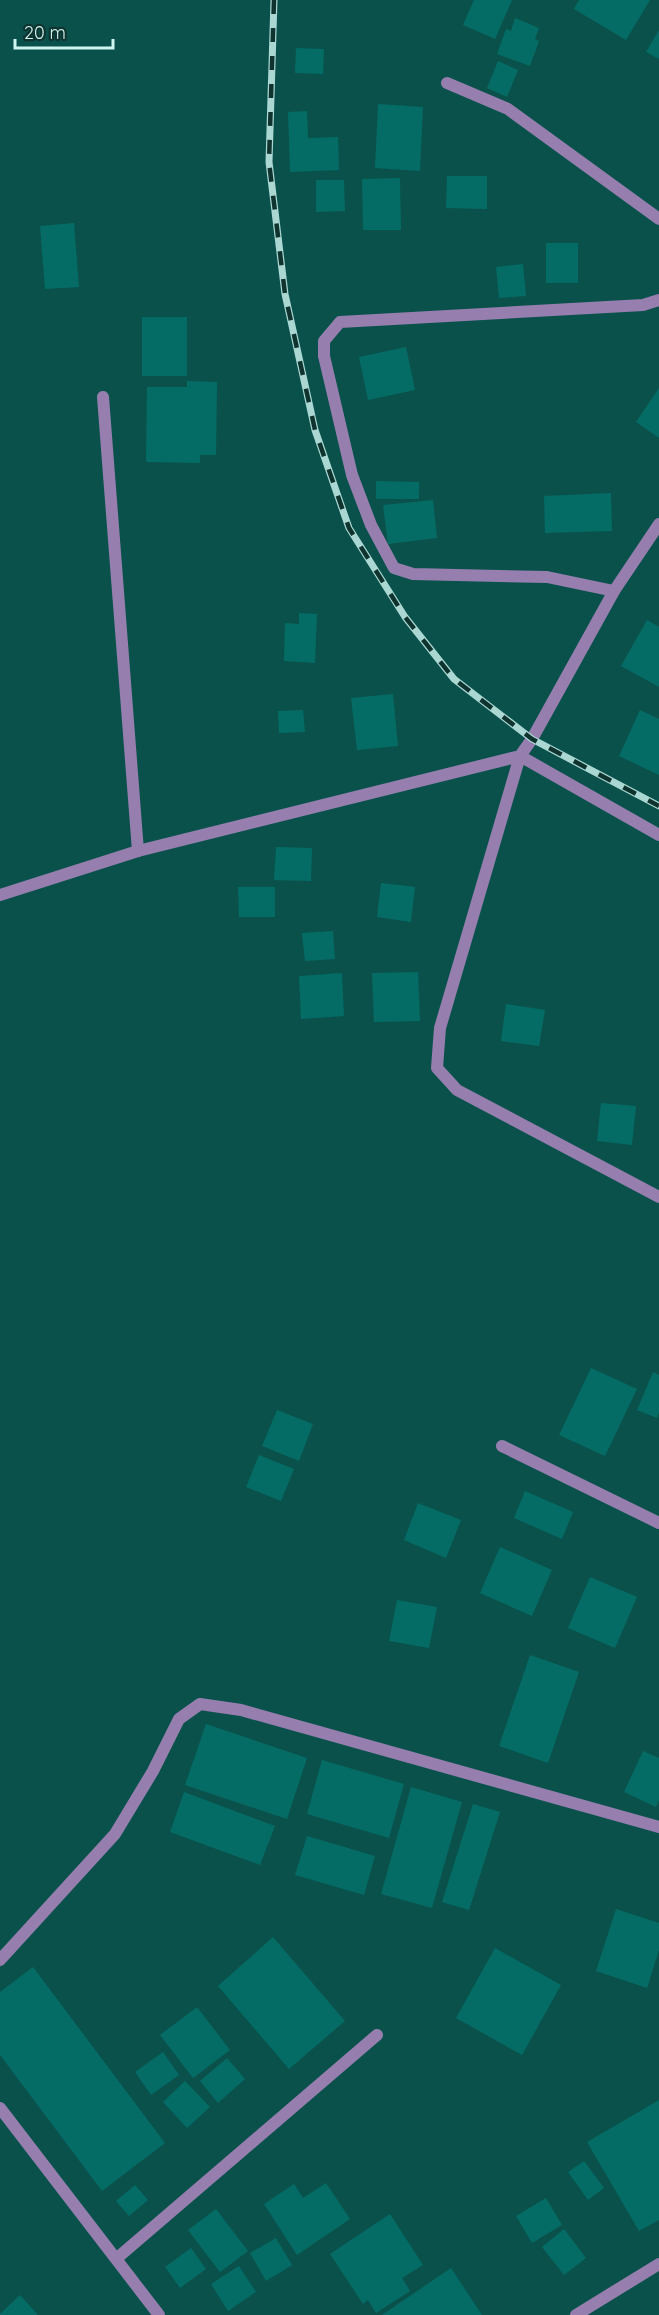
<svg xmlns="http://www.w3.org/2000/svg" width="659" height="2315" font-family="Quicksand,sans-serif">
	<rect width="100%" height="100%" fill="#0a514c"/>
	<path fill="#056c65" d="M 474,0 L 512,0 L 495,39 L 463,25 Z
		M 579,0 L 650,0 L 626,40 L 574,9 Z
		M 515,18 L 539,28 L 535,39 L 539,41 L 530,66 L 497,54 L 506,29 L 511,31 Z
		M 659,30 L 659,59 L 646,52 Z
		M 296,48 L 324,49 L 323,74 L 295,73 Z
		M 498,61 L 518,70 L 507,97 L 487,88 Z
		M 378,104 L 423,107 L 420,171 L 375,168 Z
		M 307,111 L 308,138 L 338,137 L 339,170 L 290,172 L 288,112 Z
		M 447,176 L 487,176 L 487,209 L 446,208 Z
		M 400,178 L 401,230 L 363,230 L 362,179 Z
		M 316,180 L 344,180 L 345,211 L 316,212 Z
		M 74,223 L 79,287 L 45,289 L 40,226 Z
		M 546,243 L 578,243 L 578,283 L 546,283 Z
		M 523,264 L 526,296 L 499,298 L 496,267 Z
		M 142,317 L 187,317 L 187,376 L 142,376 Z
		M 406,347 L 415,390 L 368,400 L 359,357 Z
		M 187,381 L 217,382 L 216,455 L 200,455 L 200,463 L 146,462 L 147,387 L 187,387 Z
		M 659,388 L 659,438 L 636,422 Z
		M 376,481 L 419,482 L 419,499 L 376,499 Z
		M 611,493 L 612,531 L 545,533 L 544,496 Z
		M 433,500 L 437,538 L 388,544 L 383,505 Z
		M 299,613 L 317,614 L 315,663 L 284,661 L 285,623 L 299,624 Z
		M 647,620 L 659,627 L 659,687 L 621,666 Z
		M 393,694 L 398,746 L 357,750 L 351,698 Z
		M 303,710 L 305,732 L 279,733 L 278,711 Z
		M 640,710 L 659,719 L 659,775 L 619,756 Z
		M 276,847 L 312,848 L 311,881 L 274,880 Z
		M 381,883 L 415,887 L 411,922 L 377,917 Z
		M 238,887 L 275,887 L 275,917 L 239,917 Z
		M 333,931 L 335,959 L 305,961 L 302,933 Z
		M 418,972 L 420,1021 L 374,1022 L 372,973 Z
		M 342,973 L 344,1016 L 301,1019 L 299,976 Z
		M 506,1004 L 545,1010 L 539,1046 L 501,1041 Z
		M 601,1103 L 636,1106 L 632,1145 L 597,1141 Z
		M 591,1368 L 637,1389 L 605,1456 L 559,1435 Z
		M 653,1372 L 659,1375 L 659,1413 L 657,1418 L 637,1410 Z
		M 277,1410 L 313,1424 L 299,1461 L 262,1446 Z
		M 259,1455 L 294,1469 L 281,1501 L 246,1487 Z
		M 525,1491 L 573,1512 L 562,1539 L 514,1518 Z
		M 418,1503 L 461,1520 L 446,1558 L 404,1540 Z
		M 500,1547 L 552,1570 L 532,1616 L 480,1593 Z
		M 590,1577 L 637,1597 L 615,1648 L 568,1628 Z
		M 397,1600 L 437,1607 L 429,1648 L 389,1641 Z
		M 530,1655 L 579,1672 L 548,1763 L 499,1746 Z
		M 206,1724 L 307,1758 L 287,1819 L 185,1785 Z
		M 643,1751 L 659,1758 L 659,1800 L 656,1807 L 624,1792 Z
		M 322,1760 L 404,1784 L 389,1838 L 307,1814 Z
		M 411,1787 L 462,1802 L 432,1908 L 381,1894 Z
		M 184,1792 L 275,1826 L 260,1865 L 170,1832 Z
		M 473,1804 L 500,1812 L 469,1910 L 442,1902 Z
		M 307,1836 L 375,1856 L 364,1895 L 295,1875 Z
		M 616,1909 L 659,1923 L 659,1950 L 647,1988 L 596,1971 Z
		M 273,1937 L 345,2021 L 289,2069 L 218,1986 Z
		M 495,1948 L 561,1985 L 522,2055 L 456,2018 Z
		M 33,1967 L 165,2143 L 102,2191 L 0,2055 L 0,1992 Z
		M 197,2007 L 230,2050 L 193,2078 L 160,2035 Z
		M 163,2052 L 179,2075 L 151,2095 L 135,2072 Z
		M 227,2058 L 245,2079 L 218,2103 L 200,2081 Z
		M 185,2081 L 210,2107 L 187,2128 L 163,2102 Z
		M 659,2100 L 659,2220 L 639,2231 L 587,2142 Z
		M 584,2161 L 604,2188 L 588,2200 L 568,2172 Z
		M 326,2183 L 350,2219 L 297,2255 L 264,2204 L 294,2184 L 303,2198 Z
		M 135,2185 L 148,2200 L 129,2216 L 116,2201 Z
		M 546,2198 L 562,2225 L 532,2243 L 516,2216 Z
		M 216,2209 L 248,2251 L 220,2272 L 188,2230 Z
		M 390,2214 L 423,2265 L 402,2278 L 410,2291 L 376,2313 L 368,2300 L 363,2304 L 330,2254 Z
		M 564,2229 L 586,2258 L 564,2275 L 542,2247 Z
		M 276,2238 L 292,2265 L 266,2281 L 250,2253 Z
		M 191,2248 L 206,2269 L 180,2288 L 165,2267 Z
		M 239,2266 L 256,2292 L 228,2311 L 211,2284 Z
		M 451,2268 L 482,2315 L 382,2315 Z
		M 20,2295 L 38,2315 L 0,2315 L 0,2314 Z"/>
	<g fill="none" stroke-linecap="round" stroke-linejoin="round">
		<path stroke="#967fae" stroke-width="12" d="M 103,397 L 138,851
			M 614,591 L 547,577 L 413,574 L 394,568 L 371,525 L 352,475 L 324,356 L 324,341 L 340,322 L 643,305 L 659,300"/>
		<path stroke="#967fae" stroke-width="12" d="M 447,83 L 508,109 L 659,219
			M 659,835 L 520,756 L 440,1028 L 437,1068 L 457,1090 L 659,1197
			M 0,895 L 138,851 L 520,756 L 532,739 L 614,591 L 659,524
			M 502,1446 L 659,1523
			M 0,1960 L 115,1834 L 153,1771 L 179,1719 L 200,1704 L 241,1710 L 659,1827
			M 0,2108 L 159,2315
			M 116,2259 L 377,2035
			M 576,2315 L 659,2264"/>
		<defs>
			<path id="rail" d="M 274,0 L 269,162 L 285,294 L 315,430 L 349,528 L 405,617 L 454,679 L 532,739 L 659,806"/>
		</defs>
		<use href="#rail" stroke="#aad7d2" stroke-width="7"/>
		<use href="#rail" stroke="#0f332f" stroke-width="4.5" stroke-dasharray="14" stroke-linecap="butt"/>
	</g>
	<path d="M15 39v9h98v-9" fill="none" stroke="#cef5f0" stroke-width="3"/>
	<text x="24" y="39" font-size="18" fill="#cef5f0" stroke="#0f332f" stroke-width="4.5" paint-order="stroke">20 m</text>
</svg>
